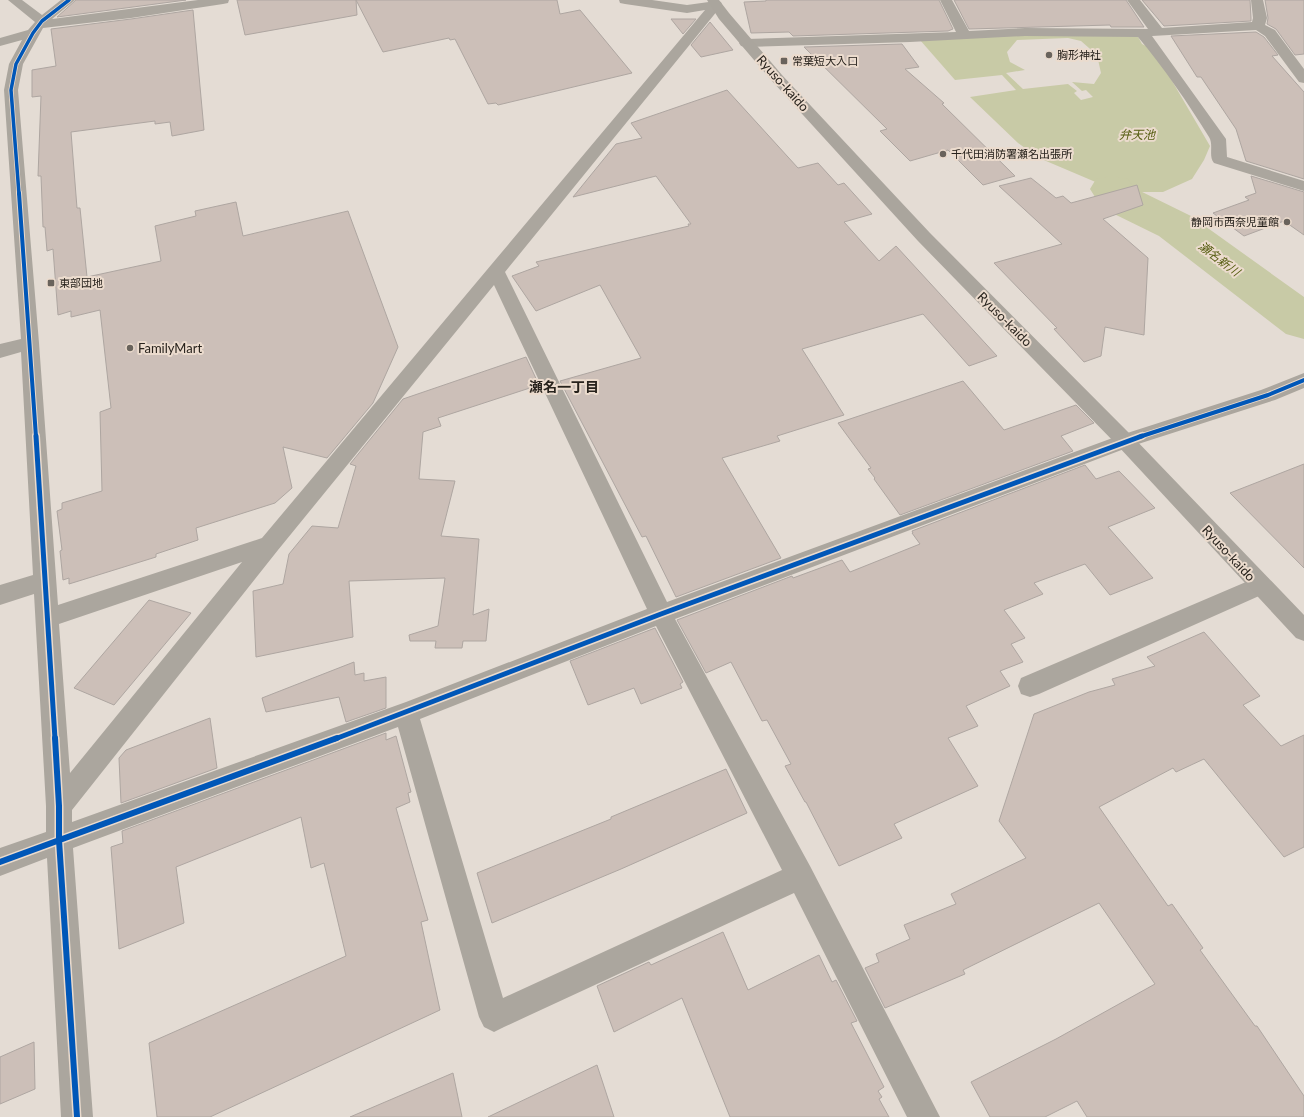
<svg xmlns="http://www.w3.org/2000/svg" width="1304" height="1117" font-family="Lato,'Noto Sans JP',sans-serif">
	<rect width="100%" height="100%" fill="#e4dcd4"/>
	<path fill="#c8caa6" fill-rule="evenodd" d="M 1024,33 L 1137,35 L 1142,44 L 1154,50 L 1210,146 L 1204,160 L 1192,179 L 1163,192 L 1134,192 L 1112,189 L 1039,158 L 1018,143 L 970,97 L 1016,90 L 1002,75 L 955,80 L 920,40 ZM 1068,38 L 1081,41 L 1097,55 L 1101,73 L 1094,84 L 1072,82 L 1082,91 L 1086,90 L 1093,97 L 1081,100 L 1074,93 L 1077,91 L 1068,84 L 1023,89 L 1006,73 L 1025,70 L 1010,62 L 1007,52 L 1017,40 Z"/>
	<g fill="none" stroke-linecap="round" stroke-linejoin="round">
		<path fill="#c8caa6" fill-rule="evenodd" d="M 1112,176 L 1128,179 L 1134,188 L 1191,216 L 1304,297 L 1304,339 L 1286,334 L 1159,236 L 1102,208 L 1090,189 L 1096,179 Z"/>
	</g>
	<path fill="#ccbfb8" stroke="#aea6a1" d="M 76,0 L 186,0 L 57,17 Z
		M 237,0 L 356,0 L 357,15 L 245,35 Z
		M 356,0 L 557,0 L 560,14 L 580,10 L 632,73 L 498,105 L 496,103 L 488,104 L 455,39 L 450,40 L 449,38 L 383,52 Z
		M 766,0 L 939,0 L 953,29 L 948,31 L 793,36 L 789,32 L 751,33 L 744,2 L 766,1 Z
		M 954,0 L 1126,0 L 1144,27 L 1111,27 L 1110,25 L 969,29 Z
		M 1142,0 L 1250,0 L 1251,18 L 1251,21 L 1164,26 Z
		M 1265,0 L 1304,0 L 1304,54 L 1295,55 L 1276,29 L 1267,24 L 1268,18 Z
		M 193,10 L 204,130 L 172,136 L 170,122 L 155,124 L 155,121 L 71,132 L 77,208 L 80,208 L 87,277 L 161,261 L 155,226 L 196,216 L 195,211 L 236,202 L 243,236 L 348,211 L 398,347 L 373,403 L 327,458 L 283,447 L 292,488 L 275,503 L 196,528 L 198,540 L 156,554 L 156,557 L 69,584 L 69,578 L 63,580 L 60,551 L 62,550 L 57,511 L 62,509 L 62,503 L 102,491 L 100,412 L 111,408 L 100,310 L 71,317 L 71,311 L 58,315 L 53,249 L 47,251 L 45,227 L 43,227 L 41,176 L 38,176 L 41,96 L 32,97 L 32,70 L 56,66 L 51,29 L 131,19 Z
		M 671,19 L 696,19 L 683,34 Z
		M 710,22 L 733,50 L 701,57 L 691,45 Z
		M 1256,32 L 1264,37 L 1278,55 L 1272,56 L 1304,92 L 1304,179 L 1246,161 L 1236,129 L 1201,77 L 1197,77 L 1171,36 Z
		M 902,44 L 919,67 L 905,69 L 944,103 L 942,104 L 1015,176 L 983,185 L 948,150 L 910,161 L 880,131 L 887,129 L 804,47 Z
		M 727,90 L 798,168 L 818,163 L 838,185 L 844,183 L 872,214 L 844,222 L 879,261 L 896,246 L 997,356 L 969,366 L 923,314 L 802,349 L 844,415 L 777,436 L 780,441 L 722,458 L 781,558 L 676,597 L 646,536 L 642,537 L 560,381 L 641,358 L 600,285 L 536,311 L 512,276 L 539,266 L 536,262 L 689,226 L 688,224 L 691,224 L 656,176 L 573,197 L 616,144 L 642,138 L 631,123 Z
		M 1251,176 L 1304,192 L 1304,235 L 1284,221 L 1244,236 L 1213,213 L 1249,200 L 1245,197 L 1256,193 Z
		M 1031,178 L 1056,198 L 1063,196 L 1071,203 L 1137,185 L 1143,205 L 1103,219 L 1148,258 L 1144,335 L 1105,327 L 1101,356 L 1084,362 L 1054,329 L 1057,328 L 994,263 L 1062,244 L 999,186 Z
		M 526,357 L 539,385 L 438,418 L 441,426 L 423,432 L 419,479 L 455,481 L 441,536 L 479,539 L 473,615 L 489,609 L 486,641 L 463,641 L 462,648 L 435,648 L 436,641 L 410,641 L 409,635 L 438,626 L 445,578 L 349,581 L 353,637 L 256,657 L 253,591 L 283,584 L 289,554 L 312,526 L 338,528 L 356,466 L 350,464 L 403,399 Z
		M 963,381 L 1004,430 L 1076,405 L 1094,423 L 1061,436 L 1073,451 L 900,515 L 874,479 L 875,478 L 868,469 L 871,468 L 838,423 Z
		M 1304,464 L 1304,568 L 1230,493 Z
		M 1085,465 L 1096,479 L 1119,471 L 1155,508 L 1108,527 L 1153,578 L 1110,595 L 1085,564 L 1034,583 L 1043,594 L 1004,610 L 1025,638 L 1011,644 L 1023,662 L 1000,671 L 1010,686 L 966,706 L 978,726 L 948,738 L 978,786 L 894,824 L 902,838 L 839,866 L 806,802 L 805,802 L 785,766 L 791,764 L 767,720 L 762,721 L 731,662 L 706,673 L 677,620 L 792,576 L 793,578 L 842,560 L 850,572 L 920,544 L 912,533 L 913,533 L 912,531 Z
		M 149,600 L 191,613 L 114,705 L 74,688 Z
		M 655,628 L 683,682 L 680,684 L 682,688 L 641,704 L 634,688 L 588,705 L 570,661 Z
		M 1204,632 L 1260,696 L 1243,705 L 1281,746 L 1304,735 L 1304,847 L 1284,857 L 1204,759 L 1176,772 L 1173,768 L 1099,807 L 1168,906 L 1172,904 L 1203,948 L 1200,950 L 1255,1026 L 1257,1026 L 1304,1096 L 1304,1117 L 1087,1117 L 1077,1101 L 1045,1117 L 990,1117 L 971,1082 L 1056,1039 L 1155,984 L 1099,903 L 963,970 L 965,974 L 885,1008 L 865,968 L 879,962 L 876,954 L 910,939 L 904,925 L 956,904 L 951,894 L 1026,858 L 999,821 L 1034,714 L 1089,692 L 1115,685 L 1112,679 L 1155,666 L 1147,657 Z
		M 354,662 L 355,675 L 364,673 L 364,681 L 386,677 L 386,708 L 346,722 L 339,697 L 266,712 L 262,698 Z
		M 210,718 L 217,768 L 121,803 L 119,758 L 126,750 Z
		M 386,733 L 386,740 L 396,736 L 411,792 L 408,793 L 410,802 L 396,808 L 428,920 L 421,922 L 440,1010 L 210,1117 L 157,1117 L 149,1043 L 346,956 L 324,863 L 311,868 L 301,817 L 176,867 L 184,923 L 119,949 L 111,847 L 123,843 L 122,831 Z
		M 726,769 L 747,813 L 621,869 L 492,923 L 477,873 L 611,819 L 611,817 Z
		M 723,932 L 748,990 L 819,955 L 832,982 L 836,980 L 857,1021 L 851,1023 L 884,1087 L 878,1091 L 882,1097 L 879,1099 L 889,1117 L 730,1117 L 682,998 L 614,1032 L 597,986 L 649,962 L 651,965 Z
		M 34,1042 L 35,1089 L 0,1104 L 0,1057 Z
		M 597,1065 L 614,1117 L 488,1117 Z
		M 453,1073 L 462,1117 L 350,1117 Z"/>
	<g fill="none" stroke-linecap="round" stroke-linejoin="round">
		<path fill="#aba69e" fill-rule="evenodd" d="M 8,0 L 22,0 L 42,15 L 61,0 L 75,0 L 52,19 L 198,0 L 229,0 L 228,3 L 223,4 L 131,18 L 43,28 L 23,64 L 18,90 L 39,343 L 58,605 L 262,538 L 705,10 L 687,13 L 625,4 L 620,3 L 619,0 L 652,0 L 687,5 L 716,1 L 721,2 L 722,5 L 505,272 L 667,602 L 1118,436 L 1261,390 L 1304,373 L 1304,388 L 1275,400 L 1132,446 L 675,619 L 810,866 L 940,1117 L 907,1117 L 794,893 L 504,1027 L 494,1032 L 484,1027 L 479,1017 L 398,727 L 73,848 L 93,1117 L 61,1117 L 47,858 L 0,876 L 0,848 L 46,832 L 46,806 L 34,594 L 0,605 L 0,585 L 33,575 L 21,352 L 0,358 L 0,344 L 21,339 L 4,90 L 9,64 L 22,40 L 0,46 L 0,38 L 28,30 L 35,22 ZM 494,285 L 647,609 L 406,702 L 72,822 L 72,810 L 278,550 ZM 242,562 L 70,773 L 59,624 ZM 656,626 L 782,870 L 503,998 L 420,719 Z
			M 940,0 L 952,0 L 969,31 L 1025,28 L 1148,29 L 1127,0 L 1140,0 L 1162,28 L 1252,22 L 1253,18 L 1251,0 L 1263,0 L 1267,18 L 1265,25 L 1275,30 L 1304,69 L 1304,83 L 1299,82 L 1265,36 L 1256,30 L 1152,36 L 1226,139 L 1227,157 L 1304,181 L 1304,191 L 1214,163 C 1208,156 1214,145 1209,137 C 1188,103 1164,68 1138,37 L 1025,36 L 910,42 L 746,47 L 741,46 L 739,43 L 741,40 L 746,39 L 956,32 Z
			M 1260,576 L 1268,578 L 1271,585 L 1268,592 L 1039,694 L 1030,697 L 1021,694 L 1018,686 L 1021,678 Z"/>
		<path fill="#aaa59d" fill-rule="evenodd" d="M 707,0 L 719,0 L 729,13 L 782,75 L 930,233 L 1132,436 L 1304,615 L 1304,641 L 1296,638 L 1118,446 L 918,241 L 772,81 L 719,19 Z"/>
		<defs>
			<path id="cycleway-far3" d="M 19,194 L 11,90 L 16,64 L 33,33 L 42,21 L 69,0"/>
			<path id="cycleway-far2" d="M 19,193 L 36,437
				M 1139,437 L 1268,395 L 1304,380"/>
			<path id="cycleway-far1" d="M 36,436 L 55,739
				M 335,739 L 661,614 L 1142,436"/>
			<path id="cycleway" d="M 55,738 L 59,806 L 59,840 L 77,1117
				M 0,862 L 337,738"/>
		</defs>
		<use href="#cycleway-far3" stroke="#ebdbcd" stroke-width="5"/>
		<use href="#cycleway-far2" stroke="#ebdbcd" stroke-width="6"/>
		<use href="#cycleway-far1" stroke="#ebdbcd" stroke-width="8"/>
		<use href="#cycleway" stroke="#ebdbcd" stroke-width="9"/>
		<use href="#cycleway-far3" stroke="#0057b8" stroke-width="3.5"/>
		<use href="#cycleway-far2" stroke="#0057b8" stroke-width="4"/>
		<use href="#cycleway-far1" stroke="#0057b8" stroke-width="5"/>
		<use href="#cycleway" stroke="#0057b8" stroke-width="6"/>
	</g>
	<g fill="#69635c" stroke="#ebdbcd" stroke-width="1.5">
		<circle cx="1049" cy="55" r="4"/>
		<rect x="780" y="57" width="8" height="8" rx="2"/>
		<circle cx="943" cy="154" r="4"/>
		<circle cx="1287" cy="222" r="4"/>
		<rect x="47" y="279" width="8" height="8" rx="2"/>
		<circle cx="130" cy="348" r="4"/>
	</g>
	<g text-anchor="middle" stroke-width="4" stroke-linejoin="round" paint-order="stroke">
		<g font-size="11" fill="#27221c" stroke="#ebdbcd" text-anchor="start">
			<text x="1057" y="59">胸形神社</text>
			<text x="792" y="65">常葉短大入口</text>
			<text x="951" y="158">千代田消防署瀬名出張所</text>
			<text x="1279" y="226" text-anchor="end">静岡市西奈児童館</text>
			<text x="59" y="287">東部団地</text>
		</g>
		<g font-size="12" font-style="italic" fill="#565d11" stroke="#ebdbcd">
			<text x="1137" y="139">弁天池</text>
			<text transform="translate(1219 259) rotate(37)" y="4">瀬名新川</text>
		</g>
		<g font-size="13" fill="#27221c" stroke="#ebdbcd">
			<text transform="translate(783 83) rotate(48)" y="5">Ryuso-kaido</text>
			<text transform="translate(1005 319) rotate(45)" y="5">Ryuso-kaido</text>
			<text transform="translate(1229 553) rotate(47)" y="5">Ryuso-kaido</text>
		</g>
		<g font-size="13" fill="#27221c" stroke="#ebdbcd" text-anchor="start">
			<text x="138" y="353">FamilyMart</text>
		</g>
		<g font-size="14" font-weight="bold" fill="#27221c" stroke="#ebdbcd">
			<text x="564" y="392">瀬名一丁目</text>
		</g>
	</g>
</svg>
